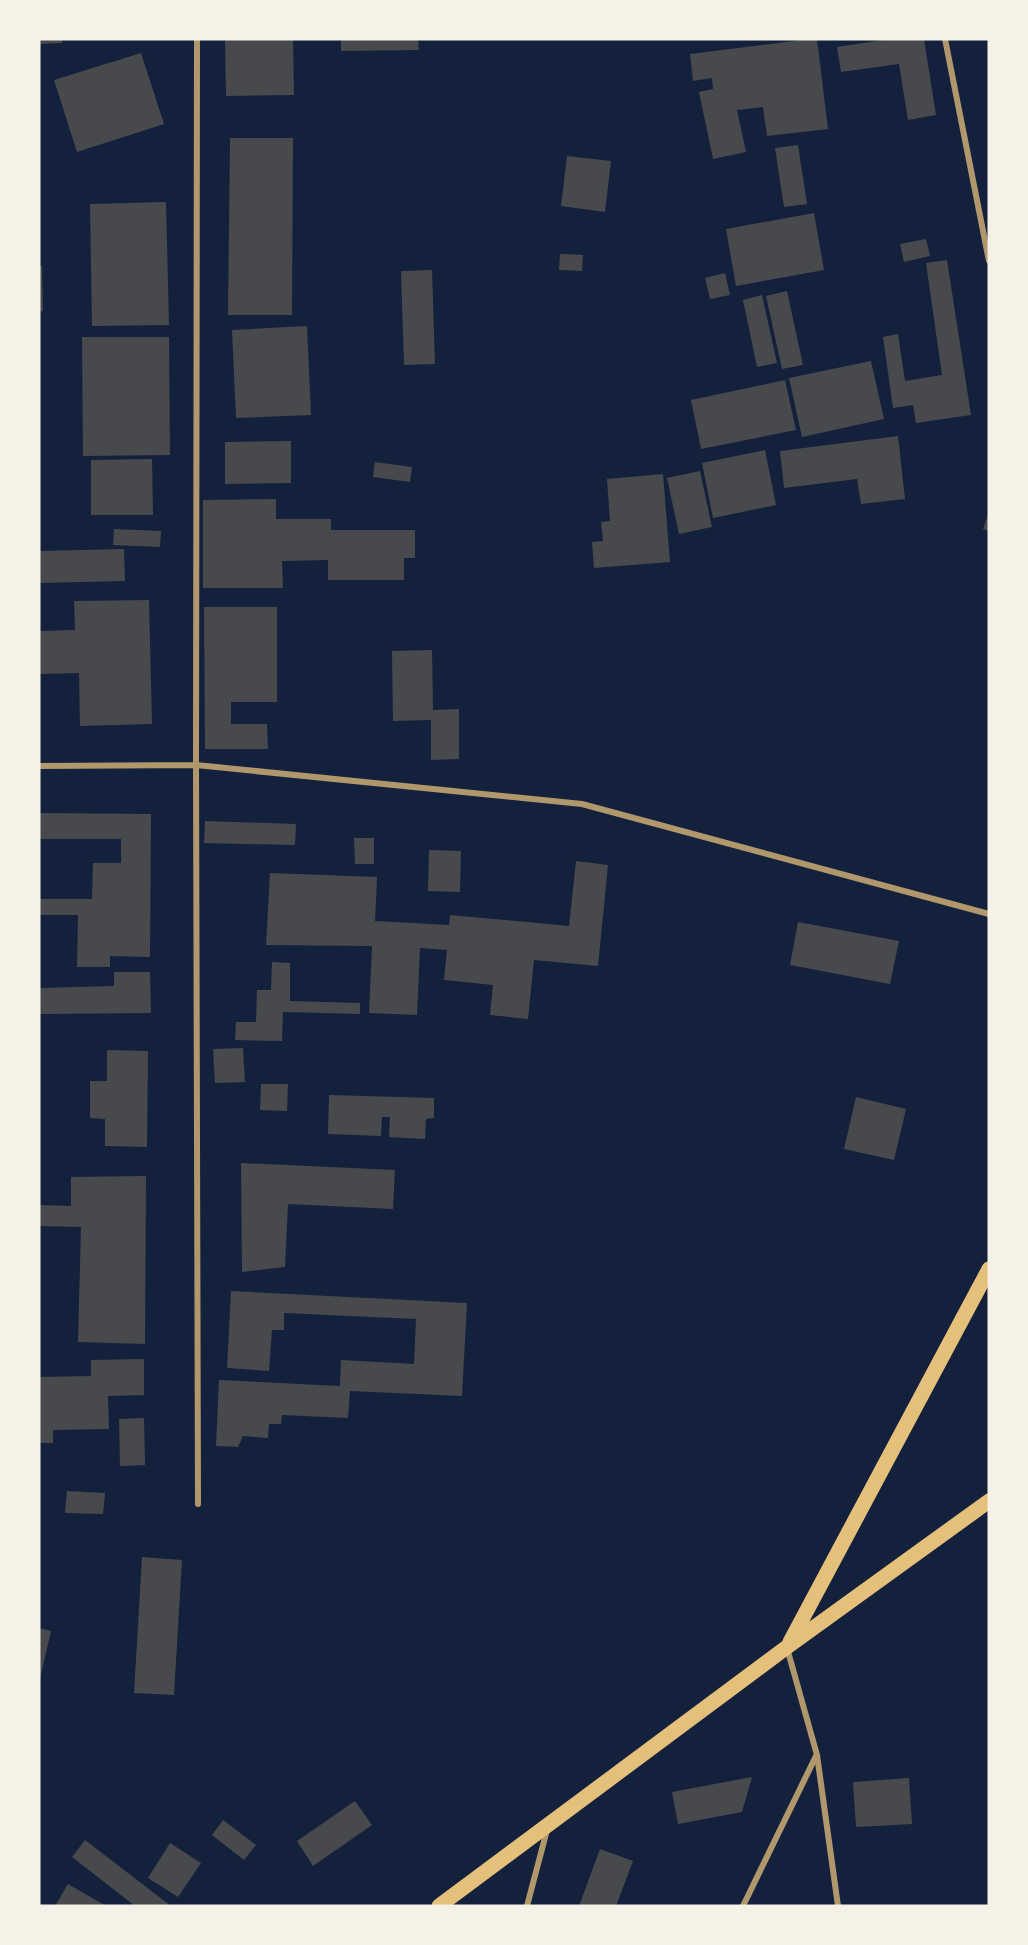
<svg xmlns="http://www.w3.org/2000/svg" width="1028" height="1945" font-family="'PT Sans Narrow',sans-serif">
	<rect width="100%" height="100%" fill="#14213d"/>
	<path fill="#48494c" d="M 39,39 L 62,39 L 62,43 L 39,44 Z
		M 225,39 L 293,39 L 294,95 L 226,96 Z
		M 341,39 L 418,39 L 419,50 L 341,51 Z
		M 809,39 L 817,39 L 828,129 L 767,136 L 763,107 L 737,110 L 746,152 L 713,159 L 699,92 L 713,89 L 712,78 L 693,81 L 690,54 Z
		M 890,39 L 924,39 L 936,115 L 908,120 L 899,64 L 841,72 L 837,47 Z
		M 141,53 L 164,124 L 77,152 L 54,80 Z
		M 230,138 L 293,138 L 292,315 L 228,315 Z
		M 798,145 L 807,204 L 784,207 L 775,148 Z
		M 567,156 L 611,161 L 605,212 L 561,206 Z
		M 166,202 L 169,325 L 92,326 L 90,204 Z
		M 814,213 L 824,270 L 736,286 L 726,229 Z
		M 926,239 L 930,256 L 904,262 L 900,244 Z
		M 560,254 L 583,255 L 582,271 L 559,270 Z
		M 947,260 L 971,415 L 916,423 L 913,405 L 893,408 L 883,337 L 898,334 L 905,381 L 942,375 L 926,263 Z
		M 39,266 L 42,266 L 43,311 L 39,312 Z
		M 432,270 L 435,364 L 404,365 L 401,271 Z
		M 725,273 L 730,295 L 710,299 L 705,278 Z
		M 787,291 L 803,365 L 782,369 L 766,296 Z
		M 762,295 L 777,363 L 757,367 L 743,300 Z
		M 307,326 L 311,415 L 236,418 L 232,330 Z
		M 82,337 L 169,337 L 170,455 L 83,456 Z
		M 871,361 L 884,419 L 802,437 L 789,378 Z
		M 785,380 L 796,430 L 701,449 L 691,400 Z
		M 898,436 L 905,499 L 861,504 L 857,479 L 784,488 L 780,451 Z
		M 291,441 L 291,483 L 225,484 L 225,442 Z
		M 765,450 L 776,505 L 713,518 L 702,463 Z
		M 152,459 L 153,515 L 91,515 L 91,460 Z
		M 375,462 L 412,467 L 410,482 L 373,477 Z
		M 700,471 L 712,527 L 679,534 L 667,478 Z
		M 663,474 L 670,562 L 594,568 L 592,542 L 603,541 L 601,522 L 610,521 L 607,479 Z
		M 276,499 L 276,519 L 331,519 L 331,530 L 415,530 L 415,558 L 404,558 L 404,580 L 328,580 L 328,560 L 282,561 L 283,588 L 203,588 L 203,500 Z
		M 989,512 L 989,531 L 983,529 Z
		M 114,529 L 161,531 L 160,547 L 113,545 Z
		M 124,549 L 125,581 L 39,583 L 39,551 Z
		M 149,600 L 152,724 L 80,726 L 79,673 L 39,674 L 39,631 L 75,630 L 74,601 Z
		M 204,607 L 277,607 L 277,702 L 231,702 L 231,724 L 267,724 L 268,749 L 205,749 Z
		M 432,650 L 433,710 L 459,709 L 459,759 L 431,760 L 431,720 L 393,721 L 392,651 Z
		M 39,813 L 151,814 L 150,957 L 110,956 L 110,967 L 77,967 L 78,915 L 39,915 L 39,899 L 92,899 L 93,863 L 121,863 L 121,839 L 39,839 Z
		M 205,821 L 296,824 L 295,845 L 204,843 Z
		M 354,838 L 374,838 L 374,864 L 355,864 Z
		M 429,850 L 461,851 L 460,892 L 428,891 Z
		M 576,861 L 608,865 L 598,966 L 534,960 L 528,1019 L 490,1015 L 493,985 L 444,980 L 447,950 L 420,948 L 417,1015 L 369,1013 L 372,946 L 266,945 L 270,873 L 377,877 L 375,921 L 449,925 L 450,915 L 569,926 Z
		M 798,922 L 899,941 L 890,984 L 790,965 Z
		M 272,962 L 290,963 L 290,1001 L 360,1003 L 360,1014 L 283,1012 L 282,1041 L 235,1040 L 236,1022 L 256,1022 L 257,990 L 271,990 Z
		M 114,972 L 150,972 L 151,1013 L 39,1014 L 39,988 L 114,986 Z
		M 243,1048 L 245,1082 L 215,1083 L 213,1049 Z
		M 107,1050 L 148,1051 L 147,1147 L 105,1146 L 105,1119 L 90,1118 L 90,1081 L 107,1081 Z
		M 261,1084 L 288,1084 L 287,1111 L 260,1110 Z
		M 329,1095 L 434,1098 L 434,1118 L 426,1119 L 425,1139 L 389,1137 L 390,1117 L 382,1117 L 381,1136 L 328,1134 Z
		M 856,1097 L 906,1109 L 894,1160 L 844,1149 Z
		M 241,1163 L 395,1170 L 393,1209 L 288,1204 L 285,1267 L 242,1272 Z
		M 146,1176 L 145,1344 L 78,1342 L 81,1227 L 39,1226 L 39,1205 L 71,1206 L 71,1177 Z
		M 231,1291 L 467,1303 L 462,1396 L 350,1391 L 348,1418 L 282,1415 L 281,1424 L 269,1424 L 268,1438 L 243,1436 L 238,1447 L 216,1446 L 219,1380 L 340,1386 L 341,1360 L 414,1364 L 416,1319 L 284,1313 L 284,1330 L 272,1330 L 269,1371 L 227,1368 Z
		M 144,1359 L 144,1395 L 108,1396 L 109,1429 L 53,1430 L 53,1443 L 39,1443 L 39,1377 L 91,1376 L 91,1360 Z
		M 144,1418 L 145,1465 L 120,1466 L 119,1419 Z
		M 67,1491 L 105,1493 L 103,1514 L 65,1513 Z
		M 142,1557 L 182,1560 L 174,1695 L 134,1693 Z
		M 39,1628 L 51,1631 L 40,1679 L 39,1678 Z
		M 752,1777 L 742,1812 L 678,1824 L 672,1792 Z
		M 909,1778 L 912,1824 L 856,1827 L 853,1782 Z
		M 355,1801 L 372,1825 L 313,1866 L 297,1841 Z
		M 223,1820 L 256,1845 L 244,1860 L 212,1835 Z
		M 85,1840 L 171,1906 L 135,1906 L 72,1857 Z
		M 170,1843 L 201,1863 L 178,1897 L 148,1878 Z
		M 600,1849 L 633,1861 L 616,1906 L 579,1906 Z
		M 68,1884 L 106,1906 L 55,1906 Z"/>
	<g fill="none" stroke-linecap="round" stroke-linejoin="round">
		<path stroke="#b1986c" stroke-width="6" d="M 197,39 L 196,765 L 198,1504
			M 945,39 L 989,261
			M 39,766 L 196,765 L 582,804 L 989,914
			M 787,1648 L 817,1755 L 838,1906
			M 527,1906 L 547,1830
			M 743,1906 L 816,1756"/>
		<path stroke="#e5c07b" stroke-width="15" d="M 790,1642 L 989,1269
			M 439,1906 L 787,1647 L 989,1501"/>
	</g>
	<rect width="1028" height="1945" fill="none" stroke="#f6f1e7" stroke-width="81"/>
</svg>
